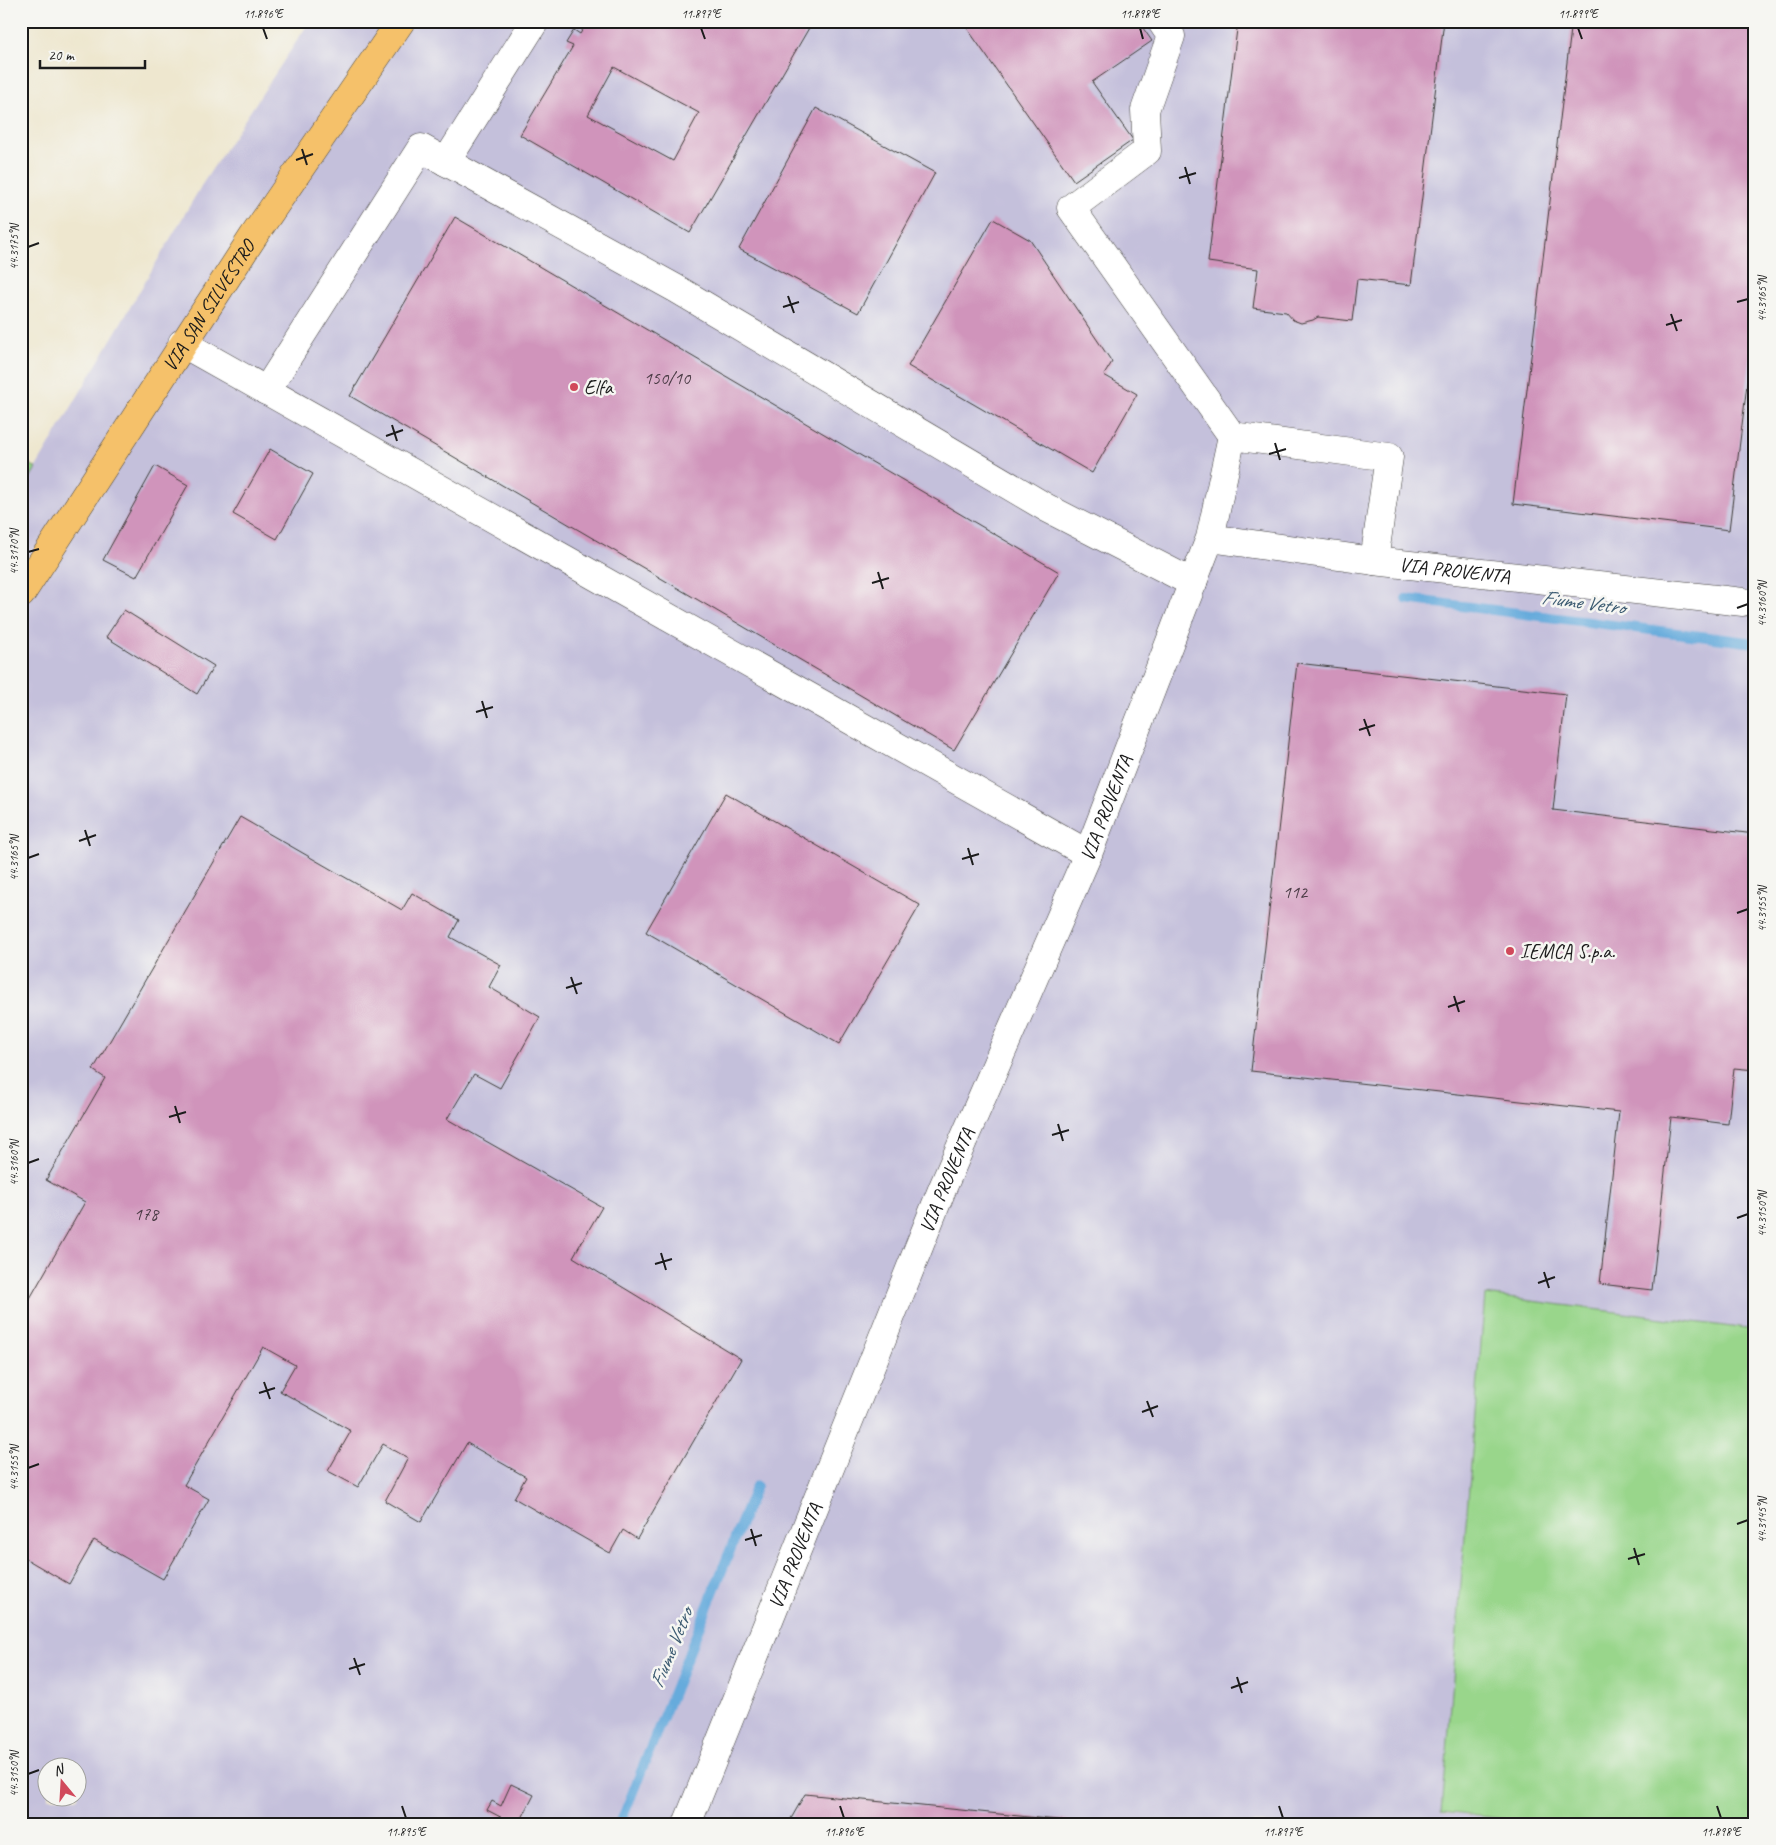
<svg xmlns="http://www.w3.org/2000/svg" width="1776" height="1845" font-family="Caveat,sans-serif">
	<rect width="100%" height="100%" fill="#f6f6f2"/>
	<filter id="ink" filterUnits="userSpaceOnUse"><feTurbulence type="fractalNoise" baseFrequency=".02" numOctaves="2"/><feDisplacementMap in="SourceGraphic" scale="10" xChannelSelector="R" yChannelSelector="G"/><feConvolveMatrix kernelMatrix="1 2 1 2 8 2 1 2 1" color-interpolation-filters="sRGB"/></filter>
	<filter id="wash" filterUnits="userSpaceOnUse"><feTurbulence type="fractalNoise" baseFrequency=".0096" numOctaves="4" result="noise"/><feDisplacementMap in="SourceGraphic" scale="20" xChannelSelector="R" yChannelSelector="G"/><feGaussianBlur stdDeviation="1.12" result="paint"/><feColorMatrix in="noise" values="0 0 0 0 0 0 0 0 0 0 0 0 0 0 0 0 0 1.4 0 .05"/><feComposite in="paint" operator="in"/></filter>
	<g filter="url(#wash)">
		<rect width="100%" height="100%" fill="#eee7cf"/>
		<path fill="#c4c0db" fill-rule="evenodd" d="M 310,21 L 1755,21 L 1755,1330 L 1485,1295 L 1442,1813 L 1551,1824 L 21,1824 L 21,493 L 203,183 ZM 48,1768 L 78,1768 L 78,1798 L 48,1798 Z"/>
		<path fill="#99d68b" stroke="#5a7954" d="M 21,458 L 36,468 L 21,493 Z
			M 1485,1295 L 1755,1330 L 1755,1824 L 1551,1824 L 1442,1812 Z"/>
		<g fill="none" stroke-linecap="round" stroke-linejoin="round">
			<path stroke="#66abdc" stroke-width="10" d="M 1406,599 L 1755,643
				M 620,1824 L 756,1486"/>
		</g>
		<g id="blocks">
			<path fill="#d094bb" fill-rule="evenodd" d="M 588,21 L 813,21 L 690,233 L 520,135 L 573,46 L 566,43 L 574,30 L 580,34 ZM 614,67 L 699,113 L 673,161 L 588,115 Z
				M 962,21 L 1138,21 L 1152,41 L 1092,82 L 1133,140 L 1074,181 Z
				M 1238,21 L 1444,21 L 1411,285 L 1357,279 L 1352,321 L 1318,317 L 1313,320 L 1301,323 L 1293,320 L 1286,312 L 1253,308 L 1258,269 L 1208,262 Z
				M 1572,21 L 1755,21 L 1755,320 L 1729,530 L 1513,504 Z
				M 816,108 L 935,173 L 858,313 L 739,249 Z
				M 455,217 L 1059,572 L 954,750 L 350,396 Z
				M 993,219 L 1030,240 L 1112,362 L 1104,375 L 1137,394 L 1092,473 L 908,366 Z
				M 270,449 L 313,474 L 277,539 L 233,514 Z
				M 155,466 L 188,485 L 136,577 L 103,560 Z
				M 124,610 L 214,666 L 197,694 L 106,637 Z
				M 1297,663 L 1566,694 L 1553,810 L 1755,834 L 1755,1070 L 1734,1068 L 1728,1124 L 1671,1117 L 1652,1290 L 1600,1284 L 1619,1112 L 1251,1071 Z
				M 726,793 L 920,905 L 839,1044 L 646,932 Z
				M 240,817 L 402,910 L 412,893 L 459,920 L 450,937 L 501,965 L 489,987 L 540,1017 L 500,1088 L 474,1074 L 447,1119 L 602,1207 L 573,1257 L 741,1359 L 637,1539 L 623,1530 L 610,1553 L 514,1498 L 526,1477 L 467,1443 L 421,1522 L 385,1501 L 408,1458 L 383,1444 L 358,1487 L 328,1471 L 351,1431 L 280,1391 L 295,1365 L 263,1347 L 184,1485 L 209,1499 L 163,1579 L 94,1540 L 69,1584 L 23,1557 L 21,1560 L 21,1314 L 85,1202 L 46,1180 L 105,1078 L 93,1070 Z
				M 511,1784 L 534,1795 L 519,1824 L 514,1824 L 487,1810 L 492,1801 L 501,1806 Z
				M 805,1794 L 1077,1822 L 1077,1824 L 788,1824 Z"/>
		</g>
	</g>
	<g filter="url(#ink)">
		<use href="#blocks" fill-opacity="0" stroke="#3c3a37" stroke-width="1"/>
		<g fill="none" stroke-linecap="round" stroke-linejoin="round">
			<defs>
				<g id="minor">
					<path d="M 1161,21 L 1171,36 L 1145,110 L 1147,151 L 1071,208 L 1232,436"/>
					<path d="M 446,162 L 535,21"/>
					<path d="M 182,343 L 1088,854"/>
					<path d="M 266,391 L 421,148 L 675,288 L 1047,508 L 1193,583"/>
					<path id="s1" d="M 1374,561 L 1743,602"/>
					<path id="s2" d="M 687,1824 L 943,1187 L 1088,854 L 1210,538 L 1232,436 L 1389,457 L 1374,561 L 1210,538"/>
				</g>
				<g id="major">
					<path id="s3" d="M 21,594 L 253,237 L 401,21"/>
				</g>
			</defs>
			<use href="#minor" stroke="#3c3a37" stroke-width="29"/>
			<use href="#major" stroke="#3c3a37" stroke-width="29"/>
			<use href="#minor" stroke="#fff" stroke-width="28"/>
			<use href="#major" stroke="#f5c16b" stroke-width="28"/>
		</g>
	</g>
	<path fill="none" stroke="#1c1c1c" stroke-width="2" d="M 263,28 L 267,39M 701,28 L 705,39M 1140,28 L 1143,39M 1578,28 L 1582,39M 302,149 L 307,165M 296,160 L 313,154M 1185,167 L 1190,184M 1179,178 L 1196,173M 28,247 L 39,243M 788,296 L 794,313M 1737,302 L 1748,299M 783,307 L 799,302M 1671,314 L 1677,331M 1666,325 L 1682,320M 392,425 L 397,441M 386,436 L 403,430M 1275,443 L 1280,460M 1269,454 L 1286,449M 28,552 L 39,549M 878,572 L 883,589M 872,583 L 889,578M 1737,608 L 1748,604M 482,701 L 487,718M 476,712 L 493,707M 1364,719 L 1370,736M 1359,730 L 1375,725M 85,830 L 90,846M 79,841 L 96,835M 968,848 L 973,865M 28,858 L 39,854M 962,859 L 979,854M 1737,913 L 1748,909M 571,977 L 577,994M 566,988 L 582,983M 1454,996 L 1459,1012M 1448,1007 L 1465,1001M 175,1106 L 180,1123M 169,1117 L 186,1112M 1058,1124 L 1063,1141M 1052,1135 L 1069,1130M 28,1163 L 39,1159M 1737,1218 L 1748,1214M 661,1253 L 666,1270M 655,1264 L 672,1259M 1544,1272 L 1549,1288M 1538,1283 L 1555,1277M 264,1382 L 270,1399M 259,1393 L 275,1388M 1147,1401 L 1153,1417M 1142,1412 L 1158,1406M 28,1468 L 39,1464M 1737,1524 L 1748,1520M 751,1529 L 756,1546M 745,1540 L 762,1535M 1634,1548 L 1639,1565M 1628,1559 L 1645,1554M 354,1658 L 360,1675M 349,1669 L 365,1664M 1237,1677 L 1242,1693M 1231,1688 L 1248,1682M 28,1774 L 39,1770M 402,1806 L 406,1818M 840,1806 L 844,1818M 1279,1806 L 1283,1818M 1717,1806 L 1721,1818"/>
	<g fill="#d1495b" stroke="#f6f6f2" stroke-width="2">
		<circle cx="574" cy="387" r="5"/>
		<circle cx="1510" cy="951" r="5"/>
	</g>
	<g text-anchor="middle" stroke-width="5" stroke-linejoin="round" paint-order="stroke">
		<g font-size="18" fill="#493a44">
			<text x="667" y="384">150/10</text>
			<text x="1295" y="898">112</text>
			<text x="146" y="1220">178</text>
		</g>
		<g font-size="20" fill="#1c1c1c" stroke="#f6f6f2">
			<text dy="7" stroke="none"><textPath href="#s3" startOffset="344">VIA SAN SILVESTRO</textPath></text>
			<text dy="7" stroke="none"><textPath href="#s1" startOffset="81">VIA PROVENTA</textPath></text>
			<text dy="7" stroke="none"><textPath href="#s2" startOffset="1099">VIA PROVENTA</textPath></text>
			<text dy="7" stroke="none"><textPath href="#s2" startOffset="694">VIA PROVENTA</textPath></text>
			<text dy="7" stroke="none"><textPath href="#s2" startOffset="289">VIA PROVENTA</textPath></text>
		</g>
		<g font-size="20" fill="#1c1c1c" stroke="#f6f6f2" text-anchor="start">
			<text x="584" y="394">Elfa</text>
			<text x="1520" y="958">IEMCA S.p.a.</text>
		</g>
		<g font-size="21" font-style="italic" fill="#3d5c72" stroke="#f6f6f2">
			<text transform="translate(1583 602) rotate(7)" y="7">Fiume Vetro</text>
			<text transform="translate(671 1648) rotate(-68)" y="7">Fiume Vetro</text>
		</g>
	</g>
	<rect width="1776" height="1845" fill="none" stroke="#f6f6f2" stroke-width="55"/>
	<g transform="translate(62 1782) rotate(342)"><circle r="24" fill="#f6f6f2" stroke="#9f9f9c"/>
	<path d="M0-4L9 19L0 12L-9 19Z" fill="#d1495b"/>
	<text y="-8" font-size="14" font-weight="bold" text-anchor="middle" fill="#1c1c1c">N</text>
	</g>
	<path d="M40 60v8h105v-8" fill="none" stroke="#1c1c1c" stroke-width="2.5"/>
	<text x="48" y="60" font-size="15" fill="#1c1c1c" stroke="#f6f6f2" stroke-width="4" paint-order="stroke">20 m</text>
	<rect x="28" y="28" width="1720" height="1790" fill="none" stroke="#1c1c1c" stroke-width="2"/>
	<g font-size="12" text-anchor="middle" fill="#1c1c1c">
		<text x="263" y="18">11.896°E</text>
		<text x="701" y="18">11.897°E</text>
		<text x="1140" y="18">11.898°E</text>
		<text x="1578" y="18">11.899°E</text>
		<text transform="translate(14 247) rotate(-90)" y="4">44.3175°N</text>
		<text transform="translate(1762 299) rotate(-90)" y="4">44.3165°N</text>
		<text transform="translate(14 552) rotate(-90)" y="4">44.3170°N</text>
		<text transform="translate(1762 604) rotate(-90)" y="4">44.3160°N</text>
		<text transform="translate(14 858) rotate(-90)" y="4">44.3165°N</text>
		<text transform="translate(1762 909) rotate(-90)" y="4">44.3155°N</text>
		<text transform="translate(14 1163) rotate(-90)" y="4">44.3160°N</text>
		<text transform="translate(1762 1214) rotate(-90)" y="4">44.3150°N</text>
		<text transform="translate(14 1468) rotate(-90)" y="4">44.3155°N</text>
		<text transform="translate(1762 1520) rotate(-90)" y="4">44.3145°N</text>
		<text transform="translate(14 1774) rotate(-90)" y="4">44.3150°N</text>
		<text x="406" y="1836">11.895°E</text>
		<text x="844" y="1836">11.896°E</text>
		<text x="1283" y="1836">11.897°E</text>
		<text x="1721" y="1836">11.898°E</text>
	</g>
</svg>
